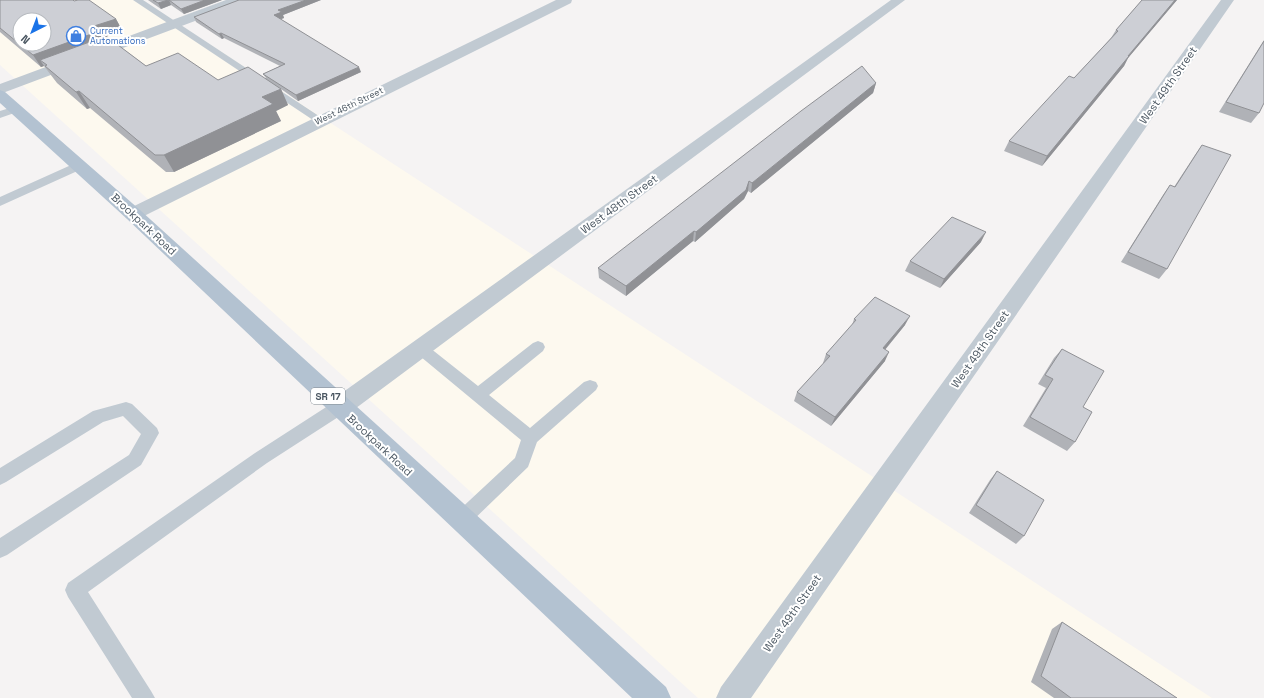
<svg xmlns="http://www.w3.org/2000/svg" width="1264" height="698" font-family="'Space Grotesk',sans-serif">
	<rect width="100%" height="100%" fill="#f5f3f3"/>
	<path fill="#fdf9ef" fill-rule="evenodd" d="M 0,0 L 142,0 L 1212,698 L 698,698 L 0,65 ZM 20,20 L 44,20 L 44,44 L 20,44 Z"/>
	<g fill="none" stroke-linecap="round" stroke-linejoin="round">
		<path fill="#c1cad2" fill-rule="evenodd" d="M 133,0 L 143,0 L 325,120 L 324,122 L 316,122 Z
			M 16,106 L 20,107 L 21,109 L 20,111 L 0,118 L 0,111 Z
			M 80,161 L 84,162 L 86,165 L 84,168 L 0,206 L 0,197 Z
			M 538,341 L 543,343 L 545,347 L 543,351 L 489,395 L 530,428 L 584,382 L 590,380 L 596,382 L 598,386 L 596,390 L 537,442 L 528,467 L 467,526 L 461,528 L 455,526 L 452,520 L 455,514 L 515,458 L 521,440 L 415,352 L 413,348 L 415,344 L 420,342 L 425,344 L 478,386 L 533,343 Z
			M 340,400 L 346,402 L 348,407 L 346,412 L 267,463 L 88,592 L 151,691 L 155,698 L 132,698 L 68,597 L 65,590 L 68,583 L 255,453 L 334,402 Z
			M 126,402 L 132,404 L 157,428 L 159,433 L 141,465 L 7,555 L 0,558 L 0,538 L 129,455 L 141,434 L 123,416 L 103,422 L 6,482 L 0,485 L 0,468 L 93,411 Z"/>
		<path fill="#c1cad2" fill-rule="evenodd" d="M 226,0 L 244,0 L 243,3 L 0,94 L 0,84 Z
			M 556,0 L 572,0 L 571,3 L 140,218 L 133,220 L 126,218 L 124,214 L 126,210 Z
			M 891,0 L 905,0 L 348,414 L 340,417 L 332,414 L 328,407 L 332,400 Z
			M 1221,0 L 1234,0 L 751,698 L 716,698 L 721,687 Z"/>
		<path fill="#b3c2d1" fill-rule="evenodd" d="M 0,90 L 5,92 L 140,210 L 666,687 L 671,698 L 632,698 L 126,218 L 0,103 Z"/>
	</g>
	<path fill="#b0b2b7" d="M 0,0 L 74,1 L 116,19 L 122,30 L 106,36 L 146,66 L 218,80 L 266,78 L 263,74 L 280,66 L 224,38 L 222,39 L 196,22 L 194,17 L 239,0 L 321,0 L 283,15 L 284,18 L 280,19 L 361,72 L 298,101 L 281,89 L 288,105 L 276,111 L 281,121 L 174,172 L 166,172 L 90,108 L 87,109 L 57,83 L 44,66 L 41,67 L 0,32 Z
		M 148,0 L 222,0 L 184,14 L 171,5 L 161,9 Z
		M 1142,0 L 1177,0 L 1128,58 L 1124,66 L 1042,166 L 1004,151 L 1009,141 L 1074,78 L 1111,38 L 1116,30 Z
		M 1264,40 L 1264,103 L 1259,113 L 1251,123 L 1219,112 Z
		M 876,83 L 873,93 L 751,193 L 748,191 L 744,199 L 695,242 L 693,241 L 626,296 L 599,278 L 598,268 Z
		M 1202,145 L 1167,269 L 1159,279 L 1121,262 L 1163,195 L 1170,185 L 1174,187 L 1195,155 Z
		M 981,242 L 940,288 L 905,271 L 910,261 Z
		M 854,319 L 905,325 L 885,350 L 885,361 L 831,426 L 794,401 L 797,392 L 824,364 L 823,363 L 826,354 L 852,325 Z
		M 1062,349 L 1083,407 L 1075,442 L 1067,451 L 1023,426 L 1046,388 L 1038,384 L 1054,358 Z
		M 997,471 L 1024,536 L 1016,544 L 969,513 L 990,480 Z
		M 1062,622 L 1177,698 L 1054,698 L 1031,682 L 1052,629 Z"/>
	<path fill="#909195" d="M 169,0 L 171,5 L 161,9 L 158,3 Z
		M 205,0 L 222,0 L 184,14 L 181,9 Z
		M 306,0 L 321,0 L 283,15 L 284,18 L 276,21 L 274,15 L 278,10 Z
		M 1175,0 L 1177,0 L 1128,58 L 1124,66 L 1042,166 L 1047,156 L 1128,56 Z
		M 116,19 L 122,30 L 40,60 L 44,66 L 41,67 L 33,55 L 91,27 Z
		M 221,33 L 224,38 L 222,39 L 219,34 Z
		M 359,67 L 361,72 L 298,101 L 296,95 Z
		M 876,83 L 873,93 L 751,193 L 752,183 Z
		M 281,89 L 288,105 L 276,111 L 281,121 L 174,172 L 164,155 L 262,97 Z
		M 79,91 L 90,108 L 87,109 L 76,92 Z
		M 749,181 L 748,191 L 744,199 L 695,242 L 696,232 Z
		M 694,231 L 693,241 L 626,296 L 626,286 Z
		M 986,232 L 981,242 L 940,288 L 944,279 Z
		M 910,316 L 905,325 L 878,358 L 883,348 Z
		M 889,352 L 885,361 L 831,426 L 835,417 Z"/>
	<path fill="#cdcfd5" stroke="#909195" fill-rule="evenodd" d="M 0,0 L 73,0 L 74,1 L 78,0 L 89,0 L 116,19 L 91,27 L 97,32 L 33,55 L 0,28 ZM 20,20 L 44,20 L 44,44 L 20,44 Z
		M 153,0 L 168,0 L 158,3 Z
		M 169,0 L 205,0 L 181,9 Z
		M 239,0 L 306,0 L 278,10 L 282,12 L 274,15 L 359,67 L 296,95 L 263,74 L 285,64 L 221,33 L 219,34 L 194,17 Z
		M 1142,0 L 1175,0 L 1128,56 L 1129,56 L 1047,156 L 1009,141 L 1069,76 L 1074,78 L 1118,31 L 1116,30 Z
		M 106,36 L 146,66 L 178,53 L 218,80 L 248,67 L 281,89 L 262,97 L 273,104 L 164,155 L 155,155 L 79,91 L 76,92 L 45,66 L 47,65 L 40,60 Z
		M 1264,41 L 1264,103 L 1259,113 L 1226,102 Z
		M 862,66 L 876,83 L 752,183 L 749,181 L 746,190 L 696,232 L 694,231 L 626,286 L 598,268 L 801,111 Z
		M 1202,145 L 1231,155 L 1167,269 L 1128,252 L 1170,185 L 1175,187 Z
		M 952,217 L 986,232 L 944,279 L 910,261 Z
		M 875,297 L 910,316 L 883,348 L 889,352 L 835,417 L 797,392 L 830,356 L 826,354 L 856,320 L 854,319 Z
		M 1062,349 L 1104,371 L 1083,407 L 1092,412 L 1075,442 L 1030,417 L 1053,379 L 1045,375 Z
		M 997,471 L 1044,500 L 1024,536 L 976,505 Z
		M 1062,622 L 1177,698 L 1071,698 L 1041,676 Z"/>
	<defs>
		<symbol id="shop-ring" viewBox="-11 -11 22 22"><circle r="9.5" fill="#fff" stroke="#3f7fe0" stroke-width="1.5"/><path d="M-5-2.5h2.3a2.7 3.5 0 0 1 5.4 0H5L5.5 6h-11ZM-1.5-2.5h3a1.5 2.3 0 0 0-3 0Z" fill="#3f7fe0"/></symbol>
	</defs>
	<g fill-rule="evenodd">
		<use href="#shop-ring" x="65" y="25" width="22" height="22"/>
	</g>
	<g text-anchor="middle" stroke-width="4" stroke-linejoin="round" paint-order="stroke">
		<g font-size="9" fill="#366cbe" stroke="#fff" text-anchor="start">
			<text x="90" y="34">Current<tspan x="90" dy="10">Automations</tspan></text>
		</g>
		<g font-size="9" fill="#4a5661" stroke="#fff">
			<text transform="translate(349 106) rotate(-26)" y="3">West 46th Street</text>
		</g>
		<rect fill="#fff" stroke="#808990" stroke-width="1" x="311" y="388" width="34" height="16" rx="3"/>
		<g font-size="10" font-weight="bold" fill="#4a5661">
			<text x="328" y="400">SR 17</text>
		</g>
		<g font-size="11" fill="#4a5661" stroke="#fff">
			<text transform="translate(1168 85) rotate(-55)" y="4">West 49th Street</text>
			<text transform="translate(619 204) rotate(-36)" y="4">West 48th Street</text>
			<text transform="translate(144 224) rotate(43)" y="4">Brookpark Road</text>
			<text transform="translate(980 349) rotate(-55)" y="4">West 49th Street</text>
			<text transform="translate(380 445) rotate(43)" y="4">Brookpark Road</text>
			<text transform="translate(792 613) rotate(-55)" y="4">West 49th Street</text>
		</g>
	</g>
	<g transform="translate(32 32) rotate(222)"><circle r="19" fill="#ffffff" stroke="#b7bbc0"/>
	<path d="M0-3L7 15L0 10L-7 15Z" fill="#1a73e8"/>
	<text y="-6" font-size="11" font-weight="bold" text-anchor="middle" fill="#4a5661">N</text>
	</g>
</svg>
